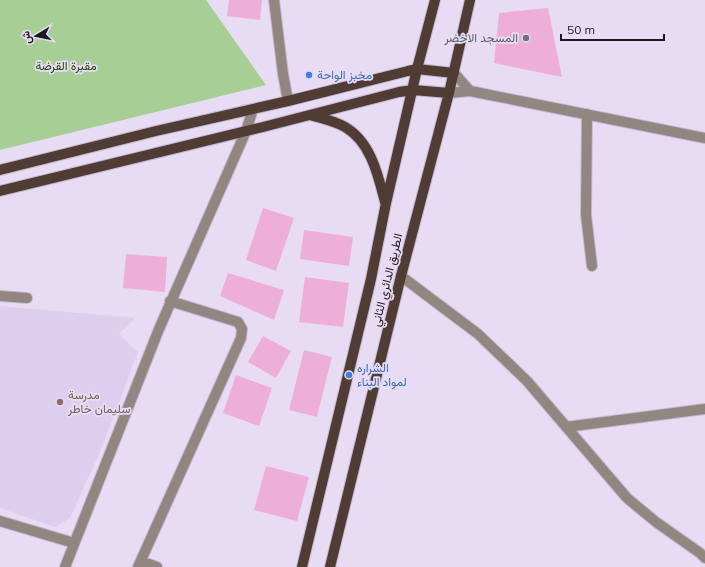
<svg xmlns="http://www.w3.org/2000/svg" width="705" height="567" font-family="Mulish,Vazirmatn,sans-serif">
	<rect width="100%" height="100%" fill="#e8dcf5"/>
	<path fill="#ddceee" d="M 0,306 L 135,318 L 119,334 L 138,352 L 100,452 L 70,518 L 55,527 L 0,508 Z"/>
	<path fill="#a7cf95" d="M 0,0 L 206,0 L 266,85 L 0,150 Z"/>
	<path fill="#eeaeda" d="M 229,0 L 262,0 L 260,20 L 227,16 Z
		M 548,8 L 562,77 L 494,63 L 499,13 Z
		M 263,208 L 294,218 L 276,271 L 246,260 Z
		M 304,230 L 353,237 L 349,266 L 300,259 Z
		M 126,254 L 167,257 L 165,292 L 123,288 Z
		M 228,273 L 284,290 L 274,320 L 220,296 Z
		M 305,277 L 349,283 L 343,327 L 299,322 Z
		M 263,336 L 291,351 L 276,378 L 248,362 Z
		M 304,350 L 332,357 L 317,417 L 289,410 Z
		M 236,375 L 272,388 L 259,426 L 223,413 Z
		M 266,466 L 309,477 L 297,521 L 254,510 Z"/>
	<g fill="none" stroke-linecap="round" stroke-linejoin="round">
		<defs>
			<path id="minor" d="M 274,0 L 283,74 L 288,101
				M 454,73 L 470,91
				M 449,93 L 470,91 L 705,138
				M 587,114 L 586,215 L 592,266
				M 401,276 L 478,334 L 527,381 L 627,498 L 656,522 L 700,553 L 705,558
				M 0,296 L 27,298
				M 566,427 L 705,409
				M 0,521 L 74,543
				M 141,561 L 157,567
				M 65,567 L 159,329 L 246,131 L 253,109
				M 138,567 L 241,338 L 242,329 L 238,322 L 170,301"/>
			<path id="major" d="M 310,115 C 322,118 335,121 345,127 C 371,142 378,175 385,202
				M 0,170 L 156,131 L 288,101 L 408,71 L 417,69 L 454,73
				M 0,191 L 263,127 L 399,92 L 413,90 L 449,93
				M 302,567 L 371,279 L 386,203 L 417,69 L 435,0
				M 330,567 L 401,276 L 449,93 L 470,0"/>
		</defs>
		<use href="#minor" stroke="#c3b9cf" stroke-width="12"/>
		<use href="#major" stroke="#c3b9cf" stroke-width="12"/>
		<use href="#minor" stroke="#918680" stroke-width="10"/>
		<use href="#major" stroke="#503c34" stroke-width="10"/>
	</g>
	<circle fill="#6b7280" stroke="#e8dcf5" stroke-width="1.5" cx="526" cy="38" r="4"/>
	<g fill="#3f7fe0" stroke="#e8dcf5" stroke-width="1.5">
		<circle cx="309" cy="75" r="4"/>
		<circle cx="349" cy="375" r="4"/>
	</g>
	<circle fill="#8d6e63" stroke="#e8dcf5" stroke-width="1.5" cx="60" cy="402" r="4"/>
	<g text-anchor="middle" stroke-width="3.5" stroke-linejoin="round" paint-order="stroke">
		<g font-size="12" fill="#5b616d" stroke="#e8dcf5" text-anchor="end">
			<text x="518" y="42">المسجد الاخضر</text>
		</g>
		<g font-size="12" fill="#1f4505" stroke="#e8dcf5">
			<text x="66" y="70">مقبرة القرضة</text>
		</g>
		<g font-size="12" fill="#366cbe" stroke="#e8dcf5" text-anchor="start">
			<text x="317" y="79">مخبز الواحة</text>
			<text x="357" y="372">الشراره<tspan x="357" dy="14">لمواد البناء</tspan></text>
		</g>
		<g font-size="12" fill="#1c1720" stroke="#e8dcf5">
			<text transform="translate(387 280) rotate(-76)" y="4">الطريق الدائري الثاني</text>
		</g>
		<g font-size="12" fill="#785e54" stroke="#e8dcf5" text-anchor="start">
			<text x="68" y="399">مدرسة<tspan x="68" dy="14">سليمان خاطر</tspan></text>
		</g>
	</g>
	<g transform="translate(36 36) rotate(260)" stroke="#e8dcf5" stroke-width="3" paint-order="stroke">
	<path d="M0-3L7 15L0 10L-7 15Z" fill="#1c1720"/>
	<text y="-6" font-size="11" font-weight="bold" text-anchor="middle" fill="#1c1720">ش</text>
	</g>
	<path d="M561 34v6h103v-6" fill="none" stroke="#1c1720" stroke-width="2"/>
	<text x="567" y="34" font-size="12" fill="#1c1720" stroke="#e8dcf5" stroke-width="3" paint-order="stroke">50 m</text>
</svg>
